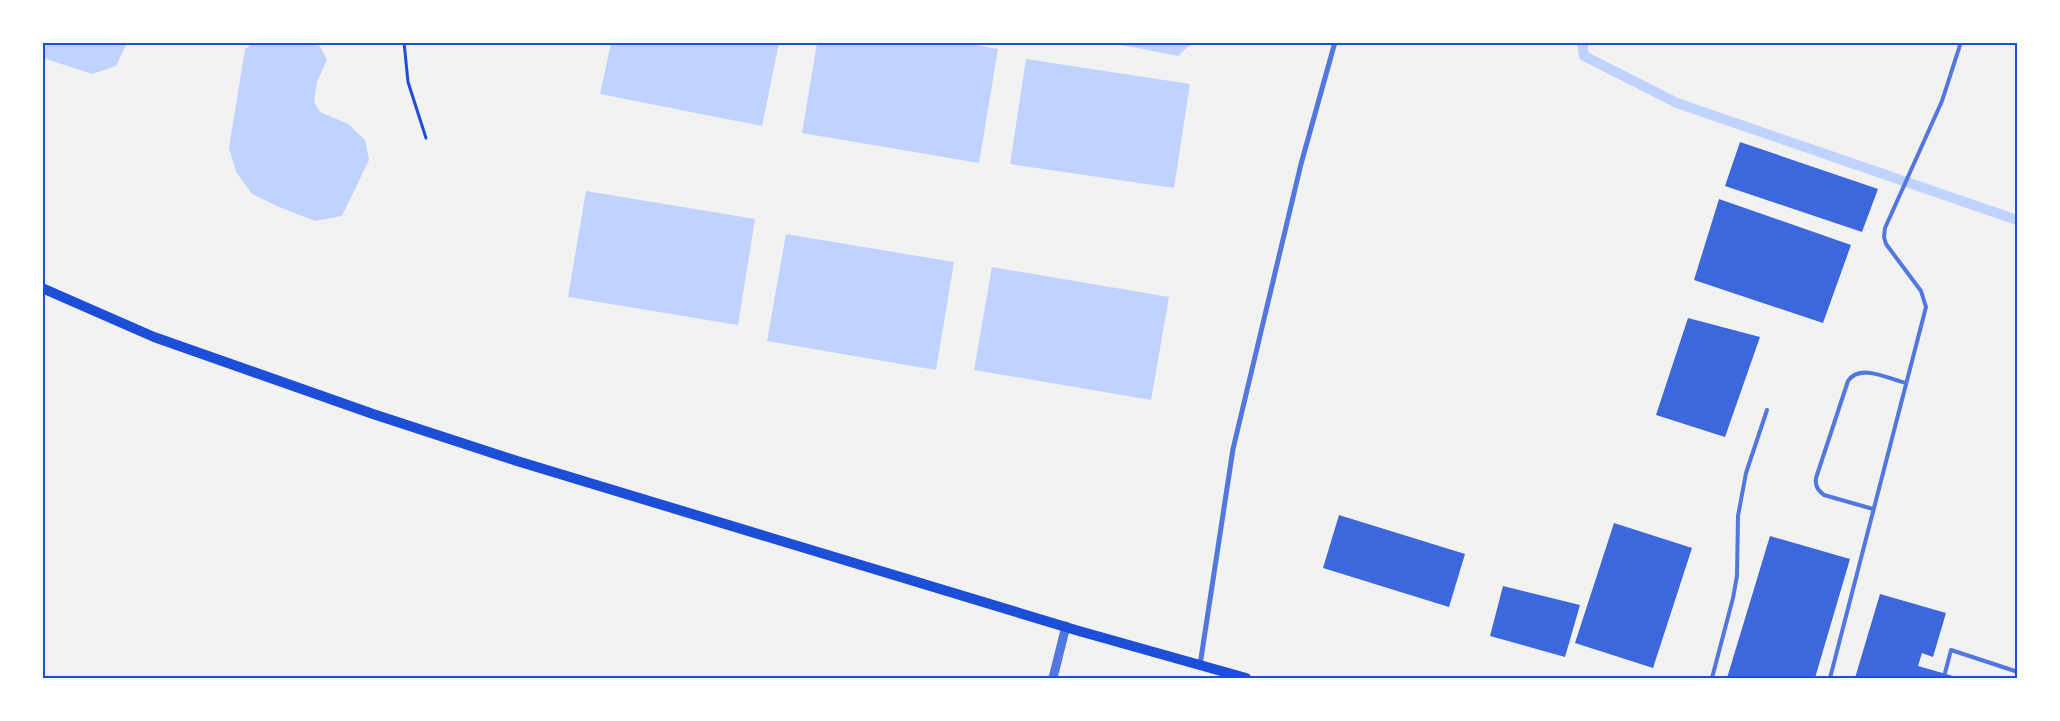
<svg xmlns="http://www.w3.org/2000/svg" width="2060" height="721" font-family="'Nunito Sans',sans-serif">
	<rect width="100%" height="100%" fill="#f2f2f2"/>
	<path fill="#bfd3fe" d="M 43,42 L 127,42 L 127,43 L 116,66 L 92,74 L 43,58 Z
		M 959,42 L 998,49 L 979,163 L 802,133 L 817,43 Z
		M 254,43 L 304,42 L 320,46 L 327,60 L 317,82 L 314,102 L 320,112 L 348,124 L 365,140 L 369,160 L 342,216 L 315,221 L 279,207 L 252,194 L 236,172 L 229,148 L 245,49 Z
		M 611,43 L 779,43 L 762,126 L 600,94 Z
		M 1112,43 L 1192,43 L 1178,56 Z
		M 1026,59 L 1190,84 L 1174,188 L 1010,164 Z
		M 586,191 L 755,219 L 738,325 L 568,297 Z
		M 786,234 L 954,262 L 936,370 L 767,341 Z
		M 992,267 L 1169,297 L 1151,400 L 974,370 Z"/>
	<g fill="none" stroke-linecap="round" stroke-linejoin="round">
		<path stroke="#bfd3fe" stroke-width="10" d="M 1582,42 L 1584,56 L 1677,103 L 2014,219 L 2018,217"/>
	</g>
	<path fill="#3d67dc" d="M 1740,142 L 1878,189 L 1862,232 L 1725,186 Z
		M 1719,199 L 1851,245 L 1823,323 L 1694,280 Z
		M 1688,318 L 1760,337 L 1725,437 L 1656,415 Z
		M 1339,515 L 1465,554 L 1449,607 L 1323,568 Z
		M 1614,523 L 1692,548 L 1653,668 L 1575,643 Z
		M 1770,536 L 1850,559 L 1815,678 L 1727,678 Z
		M 1503,586 L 1580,605 L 1565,657 L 1490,636 Z
		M 1880,594 L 1946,613 L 1933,657 L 1922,653 L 1918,666 L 1960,678 L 1855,678 Z"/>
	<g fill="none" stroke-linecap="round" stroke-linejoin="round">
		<path stroke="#1d4ed8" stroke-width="3" d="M 404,42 L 408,82 L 426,138"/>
		<path stroke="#5277de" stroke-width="4" d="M 1873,509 L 1824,495 C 1818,490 1815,487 1816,478 L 1848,381 C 1860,363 1889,379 1906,383
			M 1945,673 L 1951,650 L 2018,672
			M 1712,678 L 1733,598 L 1737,576 L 1738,516 L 1746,473 L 1767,410
			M 1830,678 L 1926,307 L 1921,291 L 1886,244 L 1884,237 L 1885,228 L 1942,101 L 1961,42"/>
		<path stroke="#5277de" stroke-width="5" d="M 1200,665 L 1233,449 L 1301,164 L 1335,42"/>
		<path stroke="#5277de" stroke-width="9" d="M 1053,678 L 1066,626"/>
		<path stroke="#1d4ed8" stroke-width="10" d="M 42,288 L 154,337 L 373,414 L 517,461 L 1079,631 L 1246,678"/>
	</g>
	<rect width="2060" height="721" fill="none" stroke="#ffffff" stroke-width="88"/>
	<rect x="44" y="44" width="1972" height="633" fill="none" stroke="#1d4ed8" stroke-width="2"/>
</svg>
